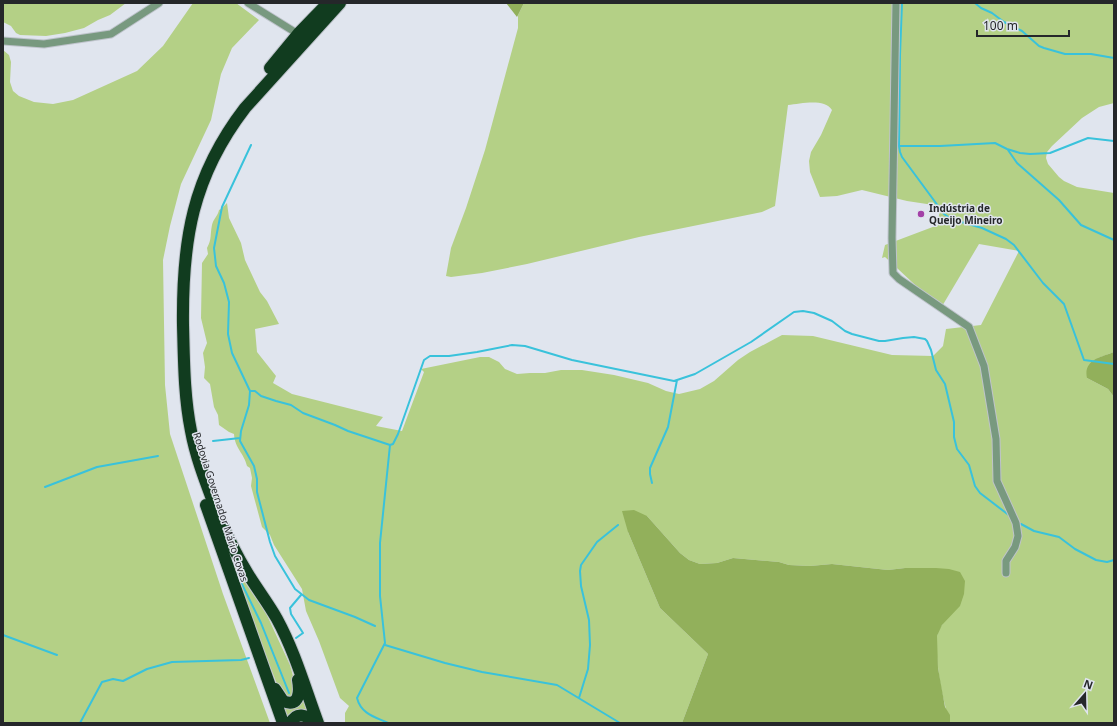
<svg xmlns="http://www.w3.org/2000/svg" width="1117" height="726" font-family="'Noto Sans',sans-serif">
	<rect width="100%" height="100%" fill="#e0e5ee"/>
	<path fill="#b4d086" d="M 3,3 L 126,3 L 110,15 L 98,20 L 84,28 L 65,33 L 46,36 L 20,35 L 16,33 L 11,26 L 3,22 Z
		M 193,3 L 236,3 L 259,20 L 232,48 L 221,74 L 211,120 L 181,184 L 170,226 L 163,260 L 165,385 L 170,434 L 223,594 L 270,723 L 3,723 L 3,50 L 9,55 L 11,62 L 10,82 L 13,91 L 19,96 L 34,102 L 53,104 L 73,100 L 137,71 L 163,46 Z
		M 524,3 L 1114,3 L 1114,103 L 1099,107 L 1082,118 L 1052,146 L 1047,152 L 1046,158 L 1048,164 L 1059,177 L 1064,181 L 1077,187 L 1114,193 L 1114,352 L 1098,358 L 1087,378 L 1108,389 L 1114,397 L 1114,723 L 950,723 C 950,716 946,712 945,705 C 940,687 935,654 937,636 C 939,628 943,623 948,617 L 905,568 L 888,570 L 832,564 L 810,566 L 789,565 L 779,562 L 733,558 L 717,563 L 700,564 L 689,560 L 680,553 L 647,516 L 628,532 L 660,608 L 708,654 L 682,723 L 345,723 L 345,713 L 349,706 L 340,698 L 319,641 L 306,611 L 302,589 L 274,545 L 270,535 L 262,527 L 251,486 L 252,478 L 250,468 L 247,466 C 244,453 235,449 234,434 L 229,432 L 219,425 L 218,415 L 214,407 L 210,384 L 204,378 L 205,367 L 203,353 L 207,343 L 201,318 L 202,263 L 208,254 L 207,248 C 212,239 210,234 212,225 C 213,219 218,216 219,210 L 221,209 L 227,203 L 229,218 L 241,243 L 245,260 L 260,292 L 267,301 L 279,324 L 255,329 L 257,352 L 276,376 L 273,383 L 292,394 L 383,417 L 376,426 L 402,431 L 424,372 L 421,369 L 480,357 L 489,357 L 499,362 L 505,369 L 517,374 L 530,373 L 545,373 L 561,370 L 582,370 L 614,375 L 648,383 L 666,391 L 679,394 L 700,389 L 714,381 L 738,360 L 750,352 L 782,335 L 813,336 L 892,355 L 933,356 L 943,346 L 946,329 L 981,325 L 1019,251 L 979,244 L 941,308 C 922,292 904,274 885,257 L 882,258 L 885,245 L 938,225 L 940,206 L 907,201 L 862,190 L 837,196 L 820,197 L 810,172 L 809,161 L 811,152 L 821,135 L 832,110 C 824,98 801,104 788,105 L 775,206 L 762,212 L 639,237 L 527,264 L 482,273 L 451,277 L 446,276 L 451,248 L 466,208 L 485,150 L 518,28 L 518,15 Z
		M 229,553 L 240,575 L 266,613 L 290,665 L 295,683 L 295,691 L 292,696 L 287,697 L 279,689 L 247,609 Z
		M 304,697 L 310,713 C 300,706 290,710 286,720 L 281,705 C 291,710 300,709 304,697 Z"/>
	<path fill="#92b05b" d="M 506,3 L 524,3 L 517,17 Z
		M 1114,352 L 1114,397 L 1108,389 L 1087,378 C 1083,360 1101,357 1114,352 Z
		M 634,510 L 647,516 L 680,553 L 689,560 L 700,564 L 717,563 L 733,558 L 779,562 L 789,565 L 810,566 L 832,564 L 888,570 L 905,568 L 936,568 L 949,569 L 960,572 L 965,581 L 964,594 L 960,606 L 942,625 L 937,636 L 938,668 L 945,707 L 950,715 L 950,723 L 682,723 L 708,654 L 660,608 L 628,532 L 622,511 Z"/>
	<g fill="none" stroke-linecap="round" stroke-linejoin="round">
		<path stroke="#39c2db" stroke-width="2" d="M 902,3 L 900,55 L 899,146 L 900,152 L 902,157 L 944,214 L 951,219 L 982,228 L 1006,239 L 1014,245 L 1043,283 L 1064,304 L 1084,360 L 1114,364
			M 975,3 L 981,8 L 992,13 L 1004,22 L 1022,31 L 1039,46 L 1044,48 L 1065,54 L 1091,54 L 1114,58
			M 251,145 L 222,207 L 214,248 L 216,266 L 224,283 L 229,302 L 228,334 L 232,353 L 250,391 L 249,405 L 241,431 L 240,441 L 254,466 L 257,479 L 257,492 L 270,542 L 275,556 L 295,589 L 309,600 L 355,617 L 375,626
			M 899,146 L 940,146 L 995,143 L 1007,149 L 1020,153 L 1030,154 L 1050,153 L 1088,138 L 1114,141
			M 1008,150 L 1017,163 L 1059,200 L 1081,225 L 1114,240
			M 250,391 L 255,391 L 261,396 L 276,401 L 291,405 L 303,413 L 335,425 L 348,431 L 390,445
			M 213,441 L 240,438
			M 652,483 L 650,474 L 650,468 L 668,427 L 677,380
			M 45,487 L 97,467 L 158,456
			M 1021,524 L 1034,531 L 1059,537 L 1075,549 L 1096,560 L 1107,562 L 1114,560
			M 236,572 L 261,623 L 289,693
			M 3,635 L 57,655
			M 296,638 L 303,633 L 291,614 L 290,608 L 301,595
			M 385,645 L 445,663 L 482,672 L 557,685 L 620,723
			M 579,698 L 588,669 L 590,645 L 589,620 L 581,586 L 580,571 L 581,565 L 597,542 L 618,525
			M 80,723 L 102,682 L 113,679 L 123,681 L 147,669 L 172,662 L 241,660 L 249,658
			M 388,723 C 375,717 361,714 357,698 L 385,643 L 380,596 L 380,543 L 390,445 L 393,444 L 398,434 L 424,360 L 430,356 L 449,356 L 477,352 L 512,345 L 525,346 L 572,360 L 674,381 L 695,374 L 751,342 L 794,312 L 803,311 L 814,313 L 832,321 L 845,331 L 852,334 L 879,341 L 885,341 L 903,338 L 914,337 L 925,339 L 927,341 L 931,350 L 936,370 L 945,384 L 954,422 L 954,437 L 957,449 L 969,465 L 975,486 L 980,493 L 1010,516"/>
		<defs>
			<path id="minor" d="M 248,3 L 298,34
				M 896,3 L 892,238 L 893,273 L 899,279 L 969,327 L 984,366 L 996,439 L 997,481 L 1016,523 L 1018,536 L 1015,547 L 1006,561 L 1006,573
				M 3,41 L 44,44 L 111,34 L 159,3"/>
			<path id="motorway" d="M 270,68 L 298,34 L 328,3
				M 206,505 L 283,723
				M 275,689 L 283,701 C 300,708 300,691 298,680
				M 291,723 C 296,712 307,714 312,723
				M 318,723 C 305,688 295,652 277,619 C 268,603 257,589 248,574 C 237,556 227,536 218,515 C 208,488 196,459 191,431 C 184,396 184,361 183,325 C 182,241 192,177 245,108 L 340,3"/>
		</defs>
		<use href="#minor" stroke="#bec3cb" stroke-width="9"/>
		<use href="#motorway" stroke="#bec3cb" stroke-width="14"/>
		<use href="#minor" stroke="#78997f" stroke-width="7"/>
		<use href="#motorway" stroke="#113c1f" stroke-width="12"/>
	</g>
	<circle fill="#a340a7" stroke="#e0e5ee" stroke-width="1.5" cx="921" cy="214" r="4"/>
	<g text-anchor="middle" stroke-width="3" stroke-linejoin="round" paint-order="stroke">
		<g font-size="10" font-weight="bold" fill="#25272a" stroke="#e0e5ee" text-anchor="start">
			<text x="929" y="212">Indústria de<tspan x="929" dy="12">Queijo Mineiro</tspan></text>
		</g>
		<g font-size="10" fill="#25272a" stroke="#e0e5ee">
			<text transform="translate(221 507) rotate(72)" y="4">Rodovia Governador Mário Covas</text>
		</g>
	</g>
	<rect width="1117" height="726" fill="none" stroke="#25272a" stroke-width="8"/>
	<g transform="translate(1085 694) rotate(20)" stroke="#e0e5ee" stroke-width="3" paint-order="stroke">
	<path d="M0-3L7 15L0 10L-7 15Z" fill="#25272a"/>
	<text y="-6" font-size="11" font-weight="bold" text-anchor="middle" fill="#25272a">N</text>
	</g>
	<path d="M977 30v6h92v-6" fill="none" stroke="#25272a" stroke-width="2"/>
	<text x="983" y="30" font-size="12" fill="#25272a" stroke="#e0e5ee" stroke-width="3" paint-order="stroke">100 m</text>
</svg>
